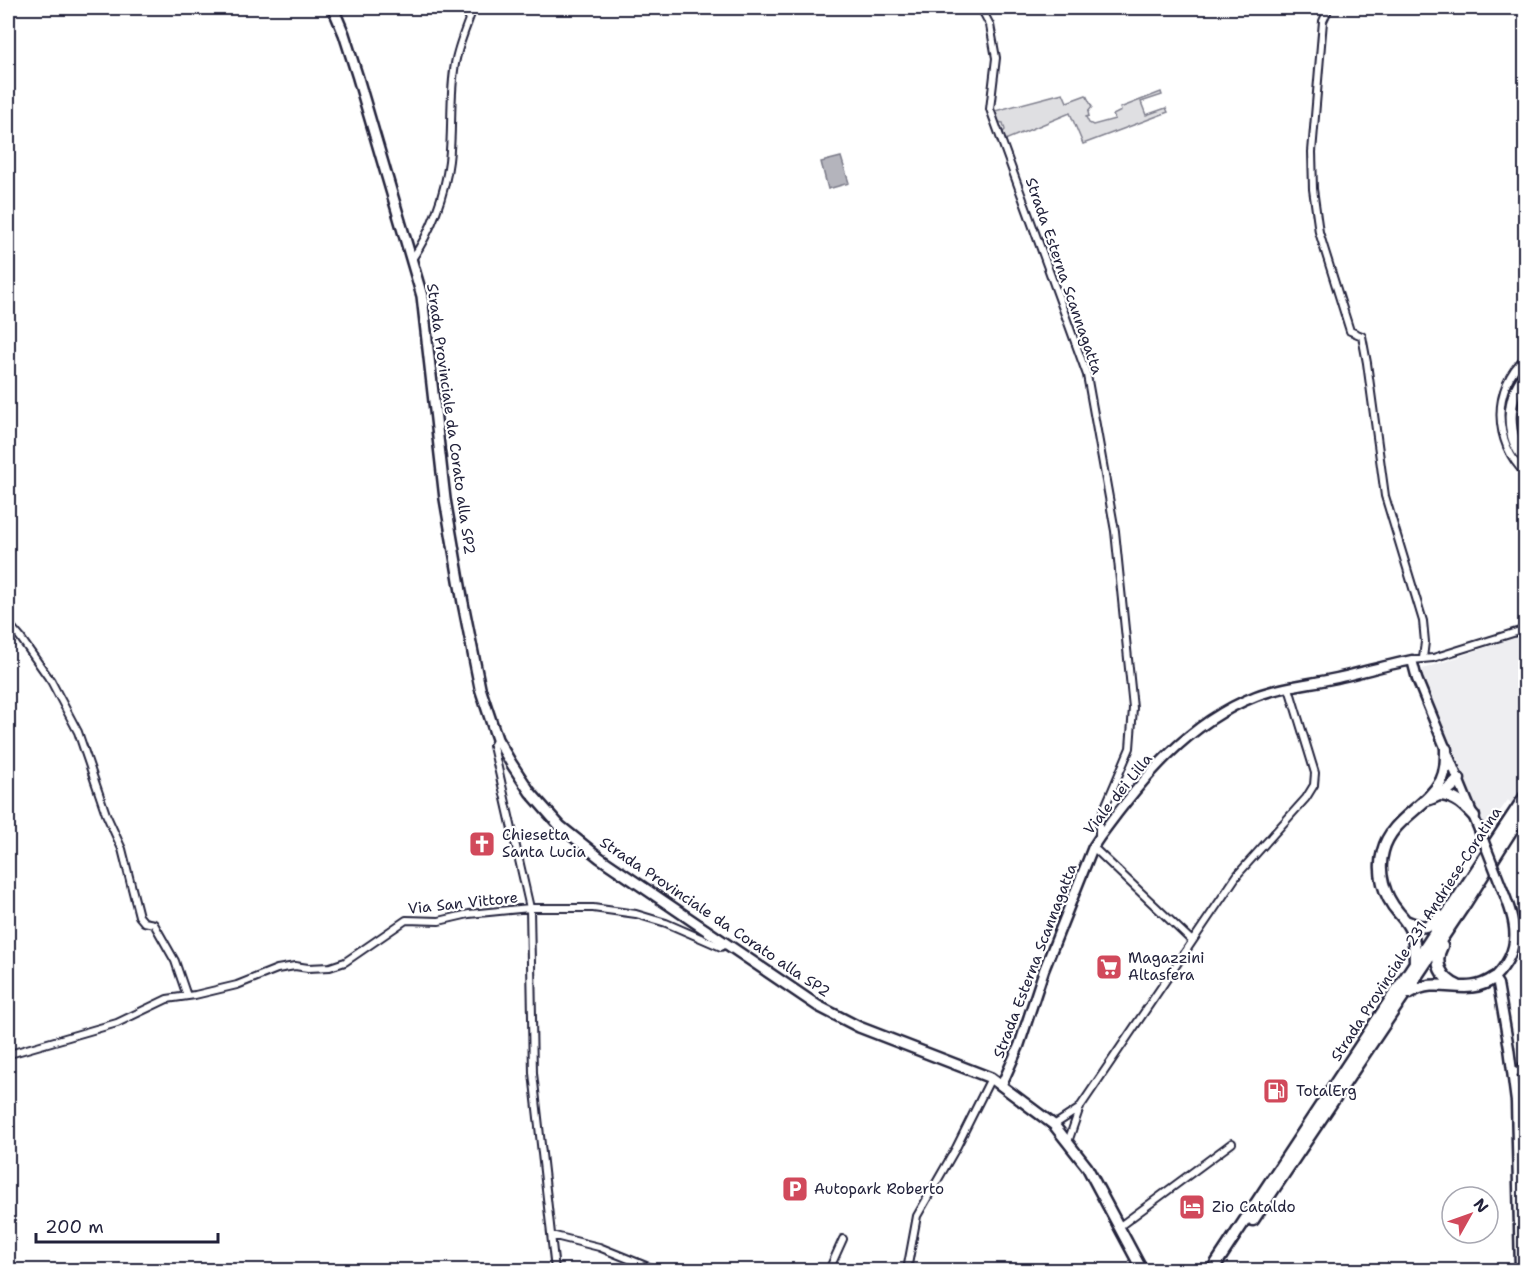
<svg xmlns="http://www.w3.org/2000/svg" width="1533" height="1278" font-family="'Shantell Sans',sans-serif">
<rect width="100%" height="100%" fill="#fff"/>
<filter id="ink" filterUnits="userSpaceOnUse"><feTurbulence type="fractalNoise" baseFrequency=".0167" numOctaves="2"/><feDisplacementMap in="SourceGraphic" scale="12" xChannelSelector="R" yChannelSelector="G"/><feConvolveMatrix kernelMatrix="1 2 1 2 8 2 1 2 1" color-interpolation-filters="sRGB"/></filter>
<g filter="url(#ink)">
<path fill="#eeeef1" d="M 1525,634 L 1525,784 L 1512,804 L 1508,800 L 1485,831 L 1421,677 L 1423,669 Z"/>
<path fill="#dfdfe2" stroke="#80808e" stroke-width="1.5" d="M 1161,92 L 1162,95 L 1141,102 L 1146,115 L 1166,108 L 1168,112 L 1083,144 L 1070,113 L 1005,140 L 1002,133 L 1005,130 L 1003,123 L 998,122 L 995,111 L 1063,93 L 1067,102 L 1086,95 L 1092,107 L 1088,112 L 1089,116 L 1086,117 L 1089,123 L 1093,125 L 1115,119 L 1113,115 L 1121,111 L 1120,108 Z"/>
<path fill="#b4b4bc" stroke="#7a7a88" stroke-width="1.5" d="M 841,157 L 849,183 L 828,189 L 821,162 Z"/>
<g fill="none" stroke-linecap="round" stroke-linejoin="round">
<defs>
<path id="minor" d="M 981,8 L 990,25 L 996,58 L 990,109 L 1087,375 L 1115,531 L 1133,708 L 1130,748 L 1099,821 L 1099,838
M 1329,8 L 1323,21 L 1312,152 L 1313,189 L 1319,232 L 1350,331 L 1362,336 L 1367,363 L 1385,496 L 1423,621 L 1425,642 L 1423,658
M 412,259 C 431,232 445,194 449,161 C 453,129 449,96 455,64 C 458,45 467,26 473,8
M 1526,357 C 1491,388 1493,443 1526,474
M 8,623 L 20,637 L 51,681 L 78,732 L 106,814 L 122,849 L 139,916 L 144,922 L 154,924 L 175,961 L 187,996
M 1412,660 L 1433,658 L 1526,629
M 497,739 L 493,746 L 530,908 L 533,1073 L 555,1270
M 1093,847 L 1192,941
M 8,1053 L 13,1053 L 117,1023 L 167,999 L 195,995 L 237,985 L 277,969 L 295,966 L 308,968 L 330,967 L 345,962 L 406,920 L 439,921 L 469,914 L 530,908 L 593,908 L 636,914 L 666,923 L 721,947 L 726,944
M 1513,1073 L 1519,1071 L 1526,1060
M 1516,1102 L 1526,1102
M 1054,1125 L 1080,1108
M 1068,1142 L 1080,1107 L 1238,874 L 1306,798 L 1314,785 L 1315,773 L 1289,688
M 1120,1226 L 1232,1143
M 551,1235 L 599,1247 L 656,1270
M 829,1270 L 843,1239
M 907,1270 L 917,1216 L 956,1148 L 991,1078"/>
<path id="tertiary" d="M 1502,888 C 1516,923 1524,948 1494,978 L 1498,984 L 1509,1048 L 1516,1102 L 1520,1270
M 1002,1084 L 1019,1046 L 1044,970 L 1093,847 L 1099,838 C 1141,780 1187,723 1256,696 C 1282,686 1310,684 1337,678 C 1362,672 1387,665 1412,660 L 1417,679 L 1484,842"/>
<path id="secondary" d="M 333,8 L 344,34 L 358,78 L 422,296 L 445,499 L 463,603 L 480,688 L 497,739 L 511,763 L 530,792 L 560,826 L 600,858 L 818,1006 L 859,1027 L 991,1078 L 1054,1125 L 1087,1167 L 1142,1270"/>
<path id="trunk" d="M 1526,374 C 1506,398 1505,436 1526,460
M 1441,795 C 1456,797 1464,805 1474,816
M 1424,801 C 1439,796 1449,791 1459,779
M 1406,921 C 1422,928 1428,930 1440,916
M 1442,946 C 1433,963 1441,978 1458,986
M 1415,963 C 1415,952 1415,941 1411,931 C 1408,923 1403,918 1398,912 C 1384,896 1377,872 1383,851 C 1391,819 1426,808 1441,781 C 1446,771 1446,760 1446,749
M 1409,993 C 1440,974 1464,999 1494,978
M 1253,1220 L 1465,904 L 1521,815
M 1212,1270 L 1526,795"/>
</defs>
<use href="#minor" stroke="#22223b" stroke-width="10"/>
<use href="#tertiary" stroke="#22223b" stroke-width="13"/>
<use href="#secondary" stroke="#22223b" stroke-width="14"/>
<use href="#trunk" stroke="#22223b" stroke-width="15"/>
<use href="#minor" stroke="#fff" stroke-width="6"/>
<use href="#tertiary" stroke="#fff" stroke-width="8"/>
<use href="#secondary" stroke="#fff" stroke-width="9"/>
<use href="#trunk" stroke="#fff" stroke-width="10"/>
<defs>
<path id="tertiary-bridge" d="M 1484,842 L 1502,888"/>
</defs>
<use href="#tertiary-bridge" stroke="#22223b" stroke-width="13" stroke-linecap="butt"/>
<use href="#tertiary-bridge" stroke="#fff" stroke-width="8"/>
</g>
</g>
<defs>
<symbol id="church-square" viewBox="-11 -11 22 22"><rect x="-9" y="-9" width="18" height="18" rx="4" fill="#d1495b" stroke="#fff"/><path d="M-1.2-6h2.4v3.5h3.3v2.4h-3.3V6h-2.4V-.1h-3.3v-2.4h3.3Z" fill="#fff"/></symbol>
<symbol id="supermarket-square" viewBox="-11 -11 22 22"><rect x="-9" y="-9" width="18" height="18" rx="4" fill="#d1495b" stroke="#fff"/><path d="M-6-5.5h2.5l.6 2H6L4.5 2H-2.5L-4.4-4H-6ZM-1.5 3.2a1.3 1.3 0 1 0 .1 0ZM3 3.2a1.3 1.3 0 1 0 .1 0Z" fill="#fff"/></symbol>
<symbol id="fuel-square" viewBox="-11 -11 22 22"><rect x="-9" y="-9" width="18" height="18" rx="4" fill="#d1495b" stroke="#fff"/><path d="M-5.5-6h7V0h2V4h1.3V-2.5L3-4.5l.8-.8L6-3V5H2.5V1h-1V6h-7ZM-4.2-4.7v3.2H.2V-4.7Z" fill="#fff"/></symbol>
<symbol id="parking-square" viewBox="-11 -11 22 22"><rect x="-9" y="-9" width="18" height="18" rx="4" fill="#d1495b" stroke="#fff"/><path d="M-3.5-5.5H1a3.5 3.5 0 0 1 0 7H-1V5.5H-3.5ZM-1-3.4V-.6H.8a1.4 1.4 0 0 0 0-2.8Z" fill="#fff"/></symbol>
<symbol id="hotel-square" viewBox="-11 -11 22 22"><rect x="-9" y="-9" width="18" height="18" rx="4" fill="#d1495b" stroke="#fff"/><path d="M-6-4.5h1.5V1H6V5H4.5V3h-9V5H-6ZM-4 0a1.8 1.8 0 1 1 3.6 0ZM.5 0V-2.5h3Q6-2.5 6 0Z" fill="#fff"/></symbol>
</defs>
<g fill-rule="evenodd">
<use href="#church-square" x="467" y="829" width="30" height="30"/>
<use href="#supermarket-square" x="1094" y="952" width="30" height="30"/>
<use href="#fuel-square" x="1261" y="1076" width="30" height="30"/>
<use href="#parking-square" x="780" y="1174" width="30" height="30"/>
<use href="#hotel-square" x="1177" y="1192" width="30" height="30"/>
</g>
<g text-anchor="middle" stroke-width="4.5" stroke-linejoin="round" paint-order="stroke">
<g font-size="15" fill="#22223b" stroke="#fff">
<text transform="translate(1064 276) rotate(71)" y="5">Strada Esterna Scannagatta</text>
<text transform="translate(451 419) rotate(82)" y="5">Strada Provinciale da Corato alla SP2</text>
<text transform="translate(1118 794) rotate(-51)" y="5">Viale dei Lilla</text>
<text transform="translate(463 903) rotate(-6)" y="5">Via San Vittore</text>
<text transform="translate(715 917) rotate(34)" y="5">Strada Provinciale da Corato alla SP2</text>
<text transform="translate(1416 934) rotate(-57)" y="5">Strada Provinciale 231 Andriese-Coratina</text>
<text transform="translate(1035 961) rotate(-69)" y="5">Strada Esterna Scannagatta</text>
</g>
<g font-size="15" fill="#22223b" stroke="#fff" text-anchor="start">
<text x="502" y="840">Chiesetta<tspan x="502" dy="17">Santa Lucia</tspan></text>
<text x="1128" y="963">Magazzini<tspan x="1128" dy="17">Altasfera</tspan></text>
<text x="1296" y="1096">TotalErg</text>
<text x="814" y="1194">Autopark Roberto</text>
<text x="1212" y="1212">Zio Cataldo</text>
</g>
</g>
<rect width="1533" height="1278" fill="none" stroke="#fff" stroke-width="30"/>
<rect x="15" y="15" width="1503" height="1248" fill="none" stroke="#22223b" stroke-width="2" filter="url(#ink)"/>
<g transform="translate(1470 1215) rotate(50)"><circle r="28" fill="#ffffff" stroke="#a7a7b1" stroke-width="1.5"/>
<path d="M0-4.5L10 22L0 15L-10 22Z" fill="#d1495b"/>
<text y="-9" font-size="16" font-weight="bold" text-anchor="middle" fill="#22223b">N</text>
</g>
<path d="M36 1233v9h182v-9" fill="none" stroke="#22223b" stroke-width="3"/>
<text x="45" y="1233" font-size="18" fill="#22223b" stroke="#ffffff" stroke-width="4.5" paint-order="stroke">200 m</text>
</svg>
